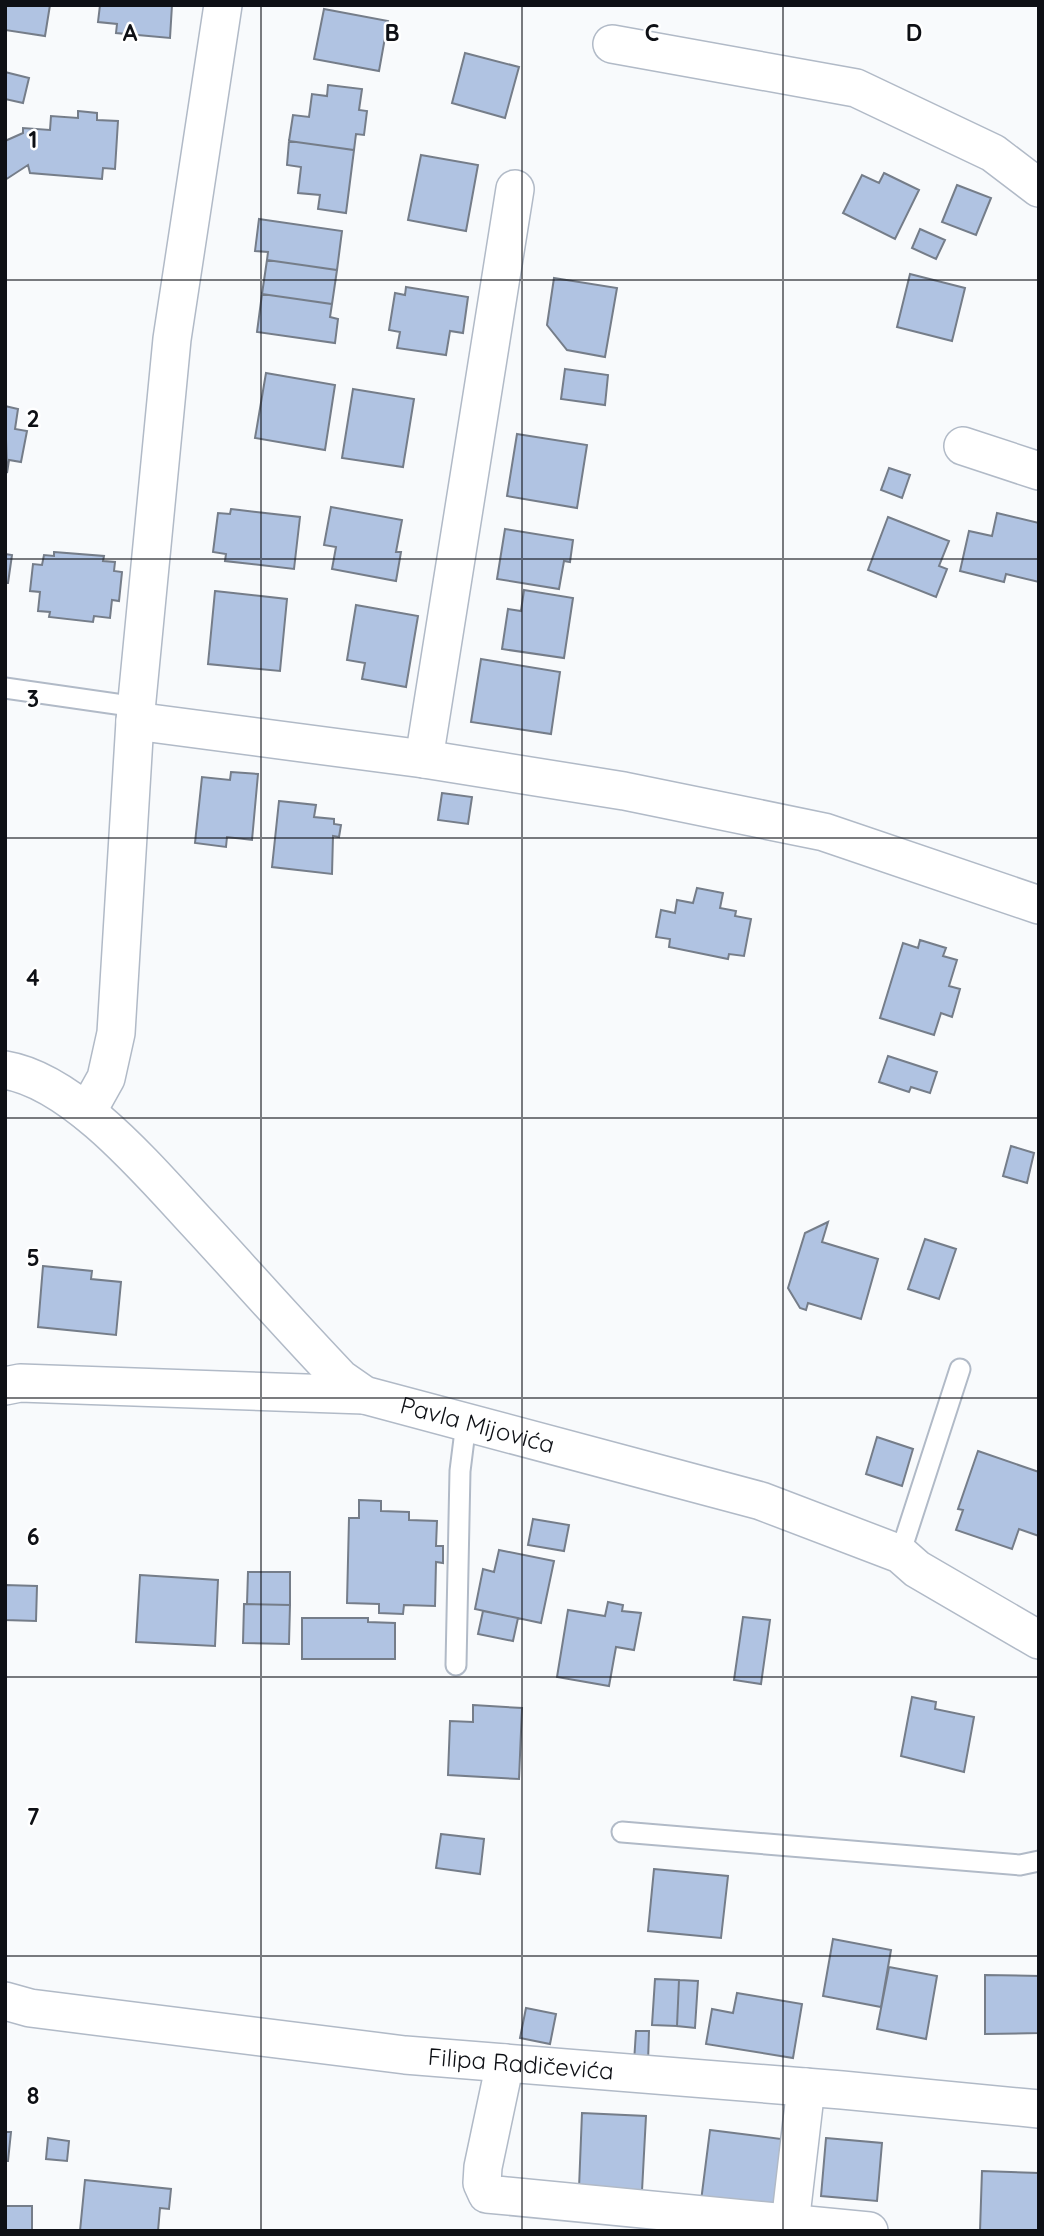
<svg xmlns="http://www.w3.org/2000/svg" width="1044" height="2236" font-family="Quicksand,sans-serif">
<rect width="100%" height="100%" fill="#f8fafc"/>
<path fill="#b0c3e2" stroke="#757d89" stroke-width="2" d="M 5,5 L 50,5 L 45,36 L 5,30 Z
M 100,5 L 172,5 L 170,38 L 116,33 L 117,24 L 98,22 Z
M 324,9 L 388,21 L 379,71 L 314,59 Z
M 465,53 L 519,67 L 505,118 L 452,103 Z
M 5,72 L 29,78 L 23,103 L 5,99 Z
M 328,85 L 362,89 L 359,110 L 367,111 L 364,135 L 356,134 L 354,150 L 289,141 L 293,115 L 309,117 L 312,94 L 327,96 Z
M 78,111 L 97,113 L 97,120 L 118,121 L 115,169 L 103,168 L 102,179 L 30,173 L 28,165 L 5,180 L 5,141 L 23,133 L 23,128 L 50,130 L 51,116 L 78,118 Z
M 289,141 L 354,150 L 346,213 L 318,209 L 320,195 L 298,193 L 301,167 L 287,165 Z
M 421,155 L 478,165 L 466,231 L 408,220 Z
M 884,173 L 919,190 L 895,239 L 843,213 L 862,175 L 879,183 Z
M 957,185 L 991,198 L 976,235 L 942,222 Z
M 259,219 L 342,231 L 337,270 L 267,260 L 268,252 L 255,251 Z
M 920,229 L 945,240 L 936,259 L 912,248 Z
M 267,260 L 337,270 L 332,304 L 262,294 Z
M 910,274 L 965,288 L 952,341 L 897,327 Z
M 554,278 L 617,288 L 605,357 L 567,350 L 547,325 Z
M 406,287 L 468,297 L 463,333 L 450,331 L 446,355 L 397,348 L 400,332 L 389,330 L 395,293 L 405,295 Z
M 262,294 L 332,304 L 330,317 L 338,319 L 335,343 L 257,332 Z
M 565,369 L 608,375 L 605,405 L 561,399 Z
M 266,373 L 335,385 L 325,450 L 255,438 Z
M 353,389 L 414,399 L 403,467 L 342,458 Z
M 5,406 L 18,409 L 15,429 L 27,431 L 21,462 L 9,460 L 7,473 Z
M 517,434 L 587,445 L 577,508 L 507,496 Z
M 889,468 L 910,475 L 902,498 L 881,490 Z
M 331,507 L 402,520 L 396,552 L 401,552 L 396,581 L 332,569 L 336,547 L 324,545 Z
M 231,509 L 300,517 L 294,569 L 225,561 L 226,554 L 213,552 L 218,513 L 230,514 Z
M 997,513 L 1039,523 L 1039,582 L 1006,574 L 1004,582 L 960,571 L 969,531 L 992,536 Z
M 888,517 L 949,541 L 939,566 L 947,569 L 936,597 L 868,570 Z
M 505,529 L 573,540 L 570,562 L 564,561 L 559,589 L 497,579 Z
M 54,552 L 104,556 L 103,561 L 115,562 L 114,571 L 122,572 L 119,601 L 112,600 L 110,618 L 94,616 L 93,622 L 49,617 L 50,612 L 38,611 L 40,592 L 30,591 L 33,564 L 42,565 L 44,555 L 54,556 Z
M 5,554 L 12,555 L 8,583 L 5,583 Z
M 524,590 L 573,598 L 564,658 L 502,649 L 508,609 L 521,611 Z
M 215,591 L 287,599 L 280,671 L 208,664 Z
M 356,605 L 418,616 L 406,687 L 362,679 L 365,663 L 347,660 Z
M 481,659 L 560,672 L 551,734 L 471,722 Z
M 231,772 L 258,774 L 252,840 L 227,837 L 226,847 L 195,843 L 202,777 L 230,780 Z
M 442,793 L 472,797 L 468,824 L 438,820 Z
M 279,801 L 316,805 L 314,817 L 334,819 L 334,824 L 341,825 L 339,837 L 333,836 L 332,874 L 272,867 Z
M 697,888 L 723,893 L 720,908 L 736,911 L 735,916 L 751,919 L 744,956 L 729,954 L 728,959 L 669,947 L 670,939 L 656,937 L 661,910 L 675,913 L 677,900 L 693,903 Z
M 920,940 L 946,948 L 943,956 L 957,960 L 949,986 L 960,989 L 952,1017 L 941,1013 L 934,1035 L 880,1018 L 903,943 L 918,948 Z
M 888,1056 L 937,1072 L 930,1093 L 911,1087 L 909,1092 L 879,1082 Z
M 1011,1146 L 1034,1153 L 1027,1183 L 1003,1176 Z
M 828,1222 L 822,1242 L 878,1259 L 861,1319 L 808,1303 L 806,1310 L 800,1308 L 788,1288 L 805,1233 Z
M 925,1239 L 956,1249 L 939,1299 L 908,1289 Z
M 43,1266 L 92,1271 L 91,1279 L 121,1282 L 116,1335 L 38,1327 Z
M 877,1437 L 913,1449 L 902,1486 L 866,1474 Z
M 978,1451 L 1039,1472 L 1039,1536 L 1019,1529 L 1012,1549 L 956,1530 L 963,1510 L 958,1509 Z
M 359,1500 L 381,1501 L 381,1511 L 409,1512 L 409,1520 L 437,1521 L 436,1546 L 443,1546 L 443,1563 L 436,1562 L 435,1606 L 404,1605 L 403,1614 L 379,1613 L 379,1604 L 347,1603 L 349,1518 L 359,1518 Z
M 533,1519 L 569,1525 L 564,1551 L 528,1545 Z
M 499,1550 L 554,1561 L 541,1623 L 475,1609 L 483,1569 L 494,1572 Z
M 248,1572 L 290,1572 L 290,1605 L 247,1604 Z
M 140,1575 L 218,1580 L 215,1646 L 136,1642 Z
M 5,1585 L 37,1586 L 36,1621 L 5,1620 Z
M 608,1602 L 623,1605 L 622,1611 L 641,1613 L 634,1650 L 616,1647 L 609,1686 L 557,1677 L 568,1610 L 605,1616 Z
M 244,1604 L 290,1605 L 289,1644 L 243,1643 Z
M 483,1611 L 518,1618 L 513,1641 L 478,1634 Z
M 743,1617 L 770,1620 L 761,1684 L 734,1680 Z
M 302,1618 L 368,1618 L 368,1622 L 395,1623 L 395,1659 L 302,1659 Z
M 912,1697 L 936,1702 L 935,1709 L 974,1717 L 964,1772 L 901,1756 Z
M 473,1705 L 522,1708 L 519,1779 L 448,1775 L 450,1721 L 473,1722 Z
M 441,1834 L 484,1839 L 480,1874 L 436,1868 Z
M 654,1869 L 728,1876 L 721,1938 L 648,1931 Z
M 833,1939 L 891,1950 L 881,2007 L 823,1996 Z
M 889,1967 L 937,1976 L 926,2039 L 877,2029 Z
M 985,1975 L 1039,1976 L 1039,2033 L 985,2034 Z
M 655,1979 L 679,1980 L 677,2026 L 652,2025 Z
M 679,1980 L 698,1981 L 695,2028 L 677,2026 Z
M 737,1993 L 802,2004 L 793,2058 L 706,2044 L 712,2009 L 733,2013 Z
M 526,2008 L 556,2014 L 550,2044 L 520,2038 Z
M 636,2031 L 649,2031 L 648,2063 L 634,2062 Z
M 582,2113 L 646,2116 L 642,2191 L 579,2188 Z
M 710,2130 L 789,2140 L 779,2220 L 700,2209 Z
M 5,2132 L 11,2132 L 8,2161 L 5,2161 Z
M 48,2138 L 69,2141 L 67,2161 L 46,2159 Z
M 826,2138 L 882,2143 L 877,2201 L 821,2196 Z
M 982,2171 L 1039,2173 L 1039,2231 L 980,2231 Z
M 85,2180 L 171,2189 L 169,2209 L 160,2208 L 158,2231 L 80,2231 Z
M 5,2206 L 32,2206 L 32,2231 L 5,2231 Z"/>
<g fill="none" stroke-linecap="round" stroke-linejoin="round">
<defs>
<path id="lane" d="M 5,688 L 137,707
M 900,1554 L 960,1369
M 456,1665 L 460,1471 L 466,1423
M 622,1832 L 1020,1865 L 1039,1861"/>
<g id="street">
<path d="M 612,44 L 856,88 L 993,153 L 1039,188"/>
<path d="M 963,446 L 1039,471"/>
<path d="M 135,721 L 424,759 L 624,791 L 824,832 L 1039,905"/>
<path d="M 424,759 L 515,189"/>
<path id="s1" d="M 5,1070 C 77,1082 154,1177 203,1229 C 249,1279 294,1330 341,1379 L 364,1395 L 761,1501 L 900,1554 L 917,1569 L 1039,1640"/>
<path d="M 87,1112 L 106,1078 L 116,1033 L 135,721 L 172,339 L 223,5"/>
<path d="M 5,1386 L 20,1383 L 364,1395"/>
<path id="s2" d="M 5,2001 L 30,2008 L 405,2055 L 842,2090 L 1039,2109"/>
<path d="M 505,2063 L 483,2167 L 482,2183 L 487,2194 L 869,2231"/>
<path d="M 790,2224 L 806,2087"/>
</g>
</defs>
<use href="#lane" stroke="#b1bac7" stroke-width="23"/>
<use href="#street" stroke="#b1bac7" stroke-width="40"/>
<use href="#lane" stroke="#fff" stroke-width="19"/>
<use href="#street" stroke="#fff" stroke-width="37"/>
</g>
<path fill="none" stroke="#0e1015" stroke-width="2" stroke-opacity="0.55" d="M 261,5 L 261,2231M 522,5 L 522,2231M 783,5 L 783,2231M 5,280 L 1039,280M 5,559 L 1039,559M 5,838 L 1039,838M 5,1118 L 1039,1118M 5,1398 L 1039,1398M 5,1677 L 1039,1677M 5,1956 L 1039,1956"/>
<g text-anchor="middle" stroke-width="5" stroke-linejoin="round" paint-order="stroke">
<g font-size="24" fill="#0e1015" stroke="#fff">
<text dy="8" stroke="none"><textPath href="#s1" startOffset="607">Pavla Mijovića</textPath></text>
<text dy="8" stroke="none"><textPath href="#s2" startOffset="520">Filipa Radičevića</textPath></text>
</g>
</g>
<g font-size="23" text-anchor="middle" font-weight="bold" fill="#0e1015" stroke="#fff" stroke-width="5" stroke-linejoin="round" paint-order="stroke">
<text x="130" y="41">A</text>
<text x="392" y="41">B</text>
<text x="652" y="41">C</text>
<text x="914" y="41">D</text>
<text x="33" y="148">1</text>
<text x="33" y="427">2</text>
<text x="33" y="707">3</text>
<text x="33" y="986">4</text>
<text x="33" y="1266">5</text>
<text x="33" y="1545">6</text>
<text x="33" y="1825">7</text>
<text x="33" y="2104">8</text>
</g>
<rect width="1044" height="2236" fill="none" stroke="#0e1015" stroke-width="14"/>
</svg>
